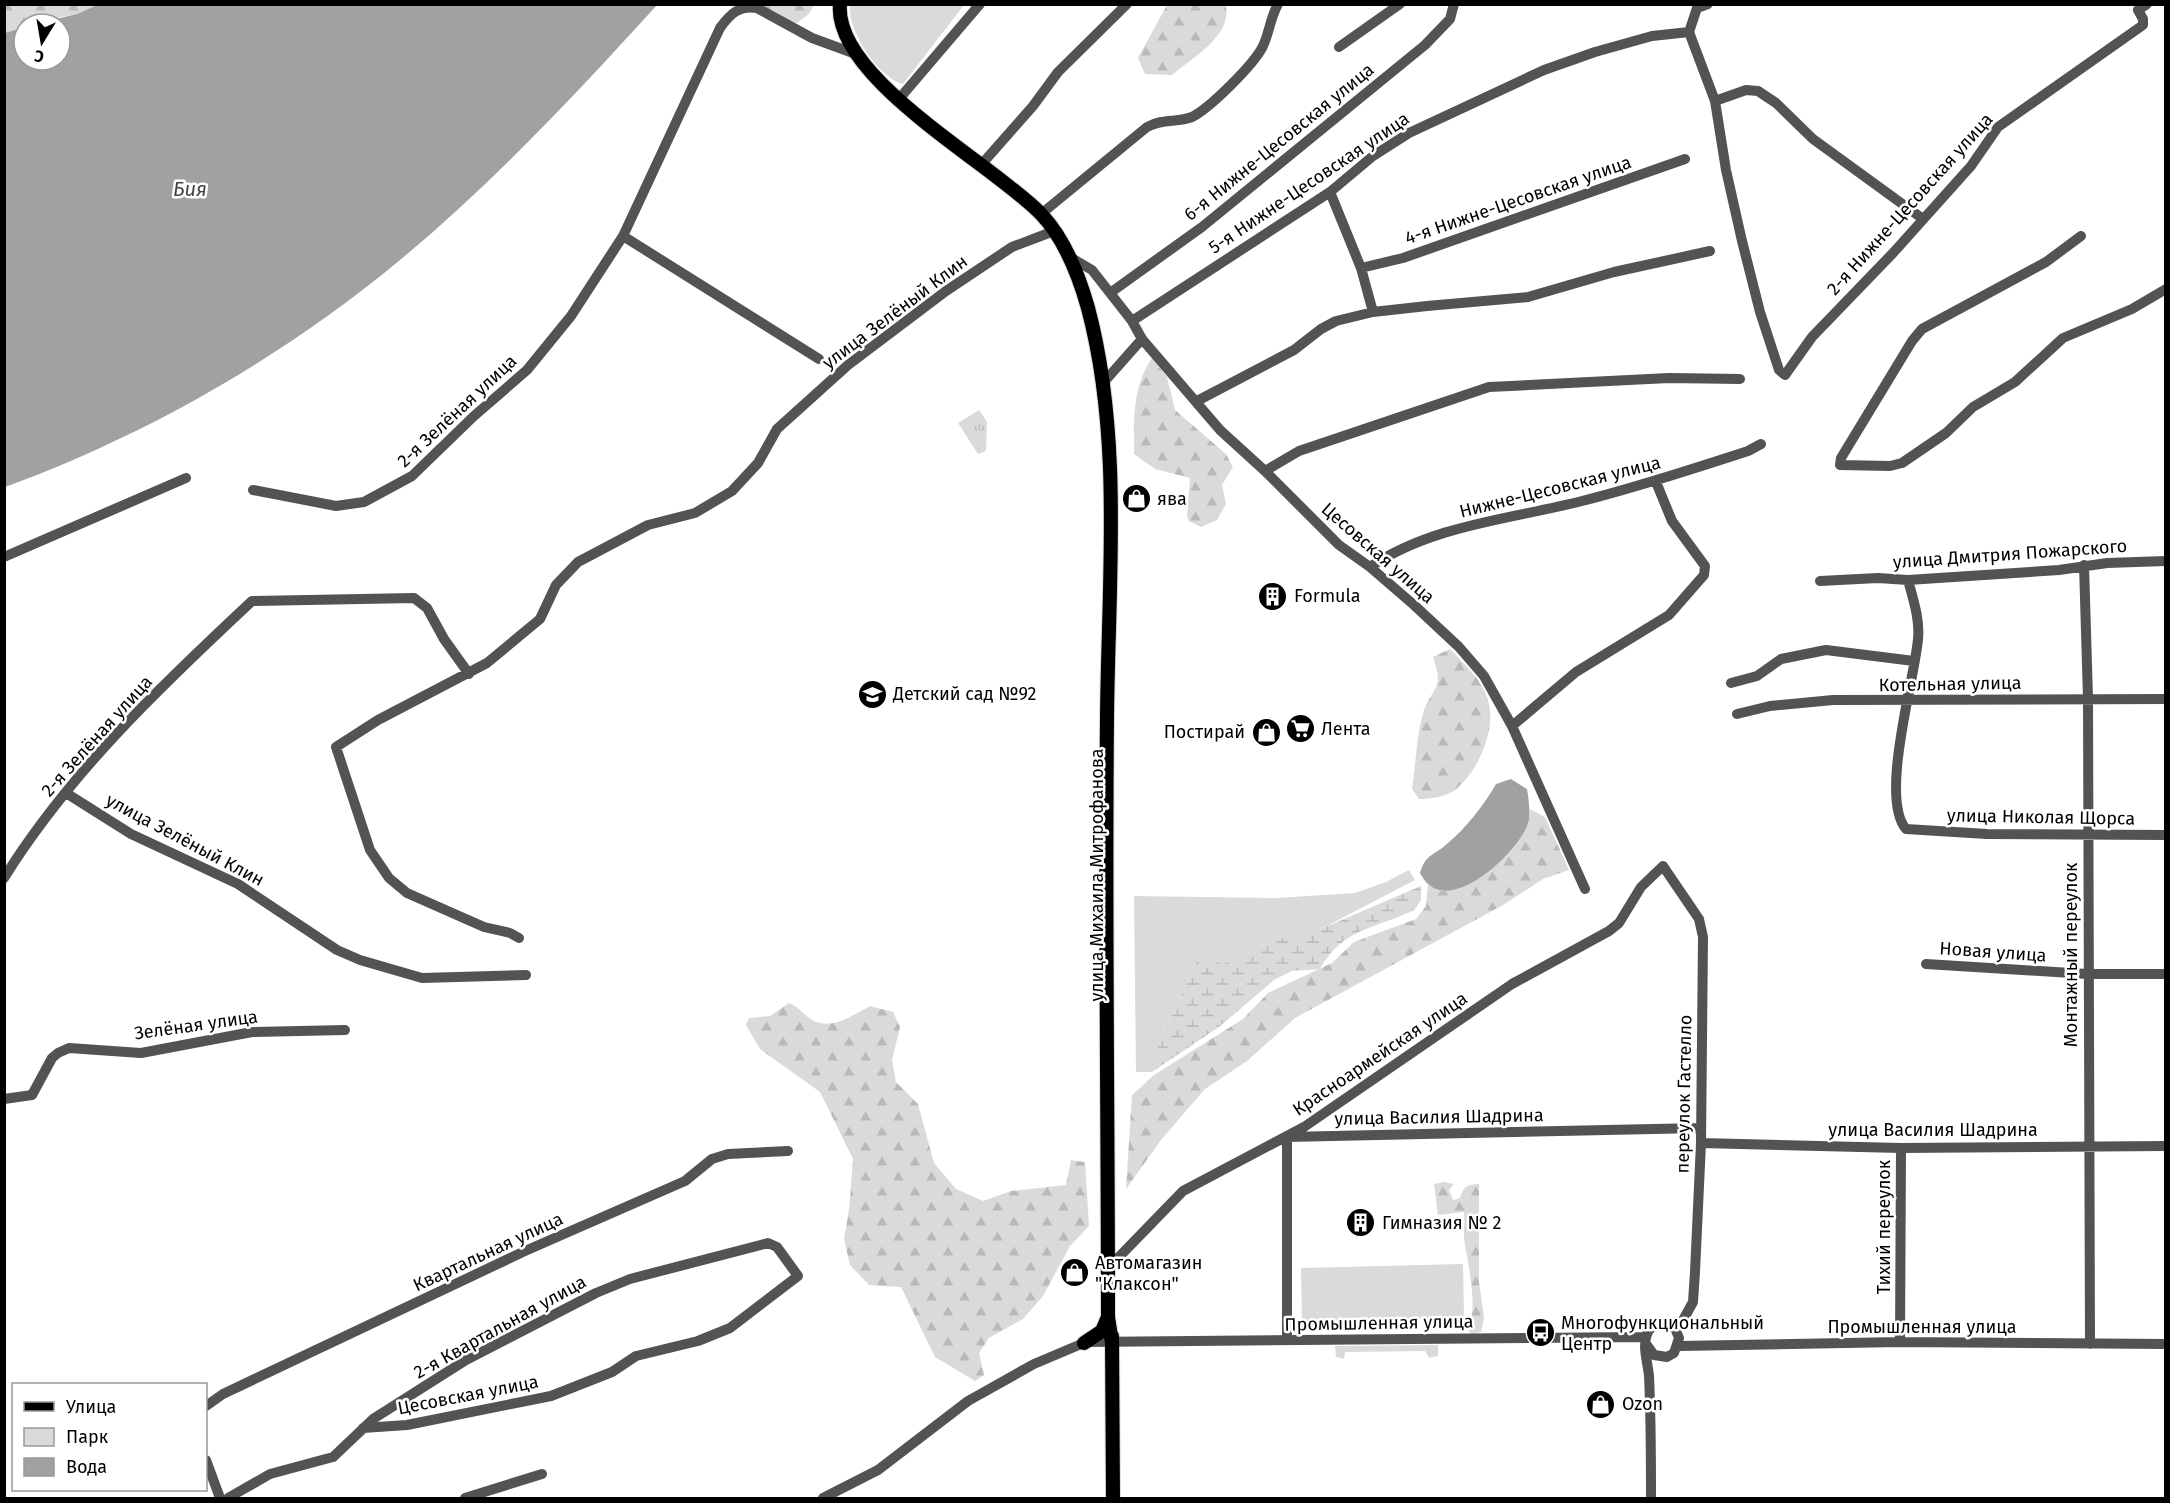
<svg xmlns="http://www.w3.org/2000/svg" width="2170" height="1503" font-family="'Fira Sans',sans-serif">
<defs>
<pattern id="forest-firs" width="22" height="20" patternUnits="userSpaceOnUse" patternTransform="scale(1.5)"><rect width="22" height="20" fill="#dadada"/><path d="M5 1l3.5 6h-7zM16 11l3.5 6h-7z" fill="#b9b9b9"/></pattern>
<pattern id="wetland-marsh" width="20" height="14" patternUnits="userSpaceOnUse" patternTransform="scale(1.5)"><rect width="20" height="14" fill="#dadada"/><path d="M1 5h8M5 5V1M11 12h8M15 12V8" fill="none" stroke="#b9b9b9"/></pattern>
<pattern id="park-tufts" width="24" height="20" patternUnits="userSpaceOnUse" patternTransform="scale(1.5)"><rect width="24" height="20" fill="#dadada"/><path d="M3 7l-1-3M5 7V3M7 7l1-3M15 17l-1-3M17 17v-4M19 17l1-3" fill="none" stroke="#b9b9b9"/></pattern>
</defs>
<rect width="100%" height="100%" fill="#fff"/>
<path fill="#dadada" d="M 940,4 L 964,5 L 903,84 C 878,78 847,30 850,5 Z
M 1409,870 L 1415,880 L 1323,928 L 1277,939 L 1223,964 L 1199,956 L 1146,1072 L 1136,1072 L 1134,896 L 1276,898 L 1355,893 L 1386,882 Z
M 1463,1264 L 1464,1317 L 1302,1321 L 1301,1268 Z
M 1438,1345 L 1438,1356 L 1429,1358 L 1425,1351 L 1345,1352 L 1344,1359 L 1336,1357 L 1335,1346 Z"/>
<path fill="url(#forest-firs)" d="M 1225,4 C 1235,34 1191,59 1172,75 L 1145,74 L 1138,58 L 1167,5 Z
M 4,5 L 97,5 L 77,14 L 24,24 L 24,27 L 5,33 Z
M 766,5 L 814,5 L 809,14 L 797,23 L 778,19 L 765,7 Z
M 1152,358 L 1167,377 L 1175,410 L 1226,454 L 1233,467 L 1222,485 L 1226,504 L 1217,520 L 1201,527 L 1189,521 L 1187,516 L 1190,478 L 1155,469 L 1134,454 C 1134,420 1132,387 1152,358 Z
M 1450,649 C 1463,663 1481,679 1487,697 C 1498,727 1479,771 1455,790 C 1445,797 1431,799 1419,799 L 1412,789 C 1416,765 1416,738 1423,714 C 1429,689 1446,692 1433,657 Z
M 1530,809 L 1545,817 L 1569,870 L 1543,879 L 1503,905 L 1295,1018 L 1247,1061 L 1205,1089 L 1161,1140 L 1126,1189 L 1132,1095 L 1154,1075 L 1243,1019 L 1268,993 L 1332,963 L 1354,942 L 1416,919 L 1426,906 L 1428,885 L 1443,891 L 1526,827 Z
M 789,1003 C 800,1007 803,1015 812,1020 C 832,1031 853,1015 870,1006 L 893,1012 L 900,1027 L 892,1060 L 896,1082 L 918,1104 L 934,1163 L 956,1189 L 983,1201 L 1011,1191 L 1066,1185 L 1071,1160 L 1085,1162 L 1089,1226 L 1070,1246 L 1043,1296 L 1023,1319 L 989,1338 L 979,1353 L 984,1375 L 975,1381 L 935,1357 L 901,1287 L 869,1285 L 850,1265 L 844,1239 L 849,1210 L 853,1159 L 820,1092 L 760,1049 L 746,1025 L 749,1018 L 770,1016 Z
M 1444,1182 L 1454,1184 L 1449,1190 L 1453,1200 L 1460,1198 C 1463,1187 1467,1184 1479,1184 L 1479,1282 L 1484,1318 L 1481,1332 L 1471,1334 L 1468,1330 C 1478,1310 1469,1268 1465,1245 C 1463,1235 1465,1223 1464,1212 L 1438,1215 L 1434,1184 Z"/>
<path fill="url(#wetland-marsh)" d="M 1421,886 L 1421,900 L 1414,910 C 1376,929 1342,928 1320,969 L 1292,971 L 1274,980 L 1219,1027 L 1152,1072 L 1146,1072 L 1199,956 L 1223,964 L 1277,939 L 1323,928 Z"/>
<path fill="url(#park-tufts)" d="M 979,410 L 987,422 L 986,451 L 978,454 L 958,423 Z"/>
<path fill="#a1a1a1" d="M 97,5 L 97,4 L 657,5 C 576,94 493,183 400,260 C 283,357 147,435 5,487 L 5,33 L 24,27 L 24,60 L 60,60 L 60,24 L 35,24 L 77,14 Z
M 1511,779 L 1527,789 C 1529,802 1531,814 1527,826 C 1516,853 1457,910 1428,884 C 1425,882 1422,876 1420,873 C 1426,853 1434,856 1448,843 C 1466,828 1484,805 1496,784 Z"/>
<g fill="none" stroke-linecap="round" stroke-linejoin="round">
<defs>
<path id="major" d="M 840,4 C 833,78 993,164 1041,214 C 1064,238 1079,276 1088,308 C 1123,439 1108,585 1107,719 C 1105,918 1108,1118 1108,1317 L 1112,1343
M 1112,1336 L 1113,1498
M 1084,1343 L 1102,1331 L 1108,1317"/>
</defs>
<use href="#major" stroke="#dbdbdb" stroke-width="16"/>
<path stroke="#535353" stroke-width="10" d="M 1708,4 L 1697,8 L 1689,32 L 1715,101 L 1726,170 L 1742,241 L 1760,312 L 1779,370 L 1785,375 L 1812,337 L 1893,253 L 1971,166 L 1998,127 L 2143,25 L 2143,19 L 2138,10 L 2147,4
M 1339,47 L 1400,4
M 899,99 L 980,4
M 1715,101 L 1746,90 L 1758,91 L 1776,103 L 1813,139 L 1923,219
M 981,165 L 1033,106 L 1058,72 L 1127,4
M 1330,192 L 1361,268 L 1373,312
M 1041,214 L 1147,127 C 1163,118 1177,123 1192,117 C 1210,108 1252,66 1262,48 C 1269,35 1270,18 1278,4
M 623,236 L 819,359
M 2081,236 L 2046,262 L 1922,329 L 1912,341 L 1841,458 L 1840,465 L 1890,466 L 1902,463 L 1946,433 L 1973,407 L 2015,382 L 2063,338 L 2132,309 L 2166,289
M 1068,256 L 1092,270 L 1132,321 L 1142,339 L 1220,430 L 1265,471 L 1339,545 L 1370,567 L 1414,605 L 1459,647 L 1484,676 L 1512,726 L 1585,889
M 1361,268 L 1403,258 L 1685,159
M 1110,293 L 1202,227 L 1425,45 L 1450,19 L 1454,4
M 1132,321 L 1330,192 L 1373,156 L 1409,133 L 1544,70 L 1595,52 L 1652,36 L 1689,32
M 1104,382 L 1142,339
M 1197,401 L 1294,350 L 1321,329 L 1336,321 L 1373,312 L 1427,306 L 1528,297 L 1614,272 L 1710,251
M 1265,471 L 1299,451 L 1489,387 L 1669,378 L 1740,379
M 253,490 L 336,506 L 364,502 L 412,476 L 474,416 L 527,370 L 571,316 L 623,236 L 720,28 C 730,14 739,5 757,8 L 812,38 L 853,53
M 4,557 L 186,478
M 2084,565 L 2088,698 L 2090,1344
M 1370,567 C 1432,525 1511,519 1582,501 C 1638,487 1693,469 1748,451 L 1761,444
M 1908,580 C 1913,599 1920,619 1918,639 C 1915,678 1879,798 1906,829 L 1987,834 L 2166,835
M 1820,581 L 1878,578 L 1908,580 L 2059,570 L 2107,563 L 2166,561
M 1731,683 L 1757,676 L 1781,659 L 1826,650 L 1914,661
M 1737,714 L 1770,706 L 1833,700 L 2166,699
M 1512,726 L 1576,672 L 1669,615 L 1704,575 L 1705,566 L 1672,521 L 1656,482
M 66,793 L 131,834 L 238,884 L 337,950 L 360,960 L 422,978 L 526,975
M 4,878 C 70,772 162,685 252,601 L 414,598 L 427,608 L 444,639 L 469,674
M 519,938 L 510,933 L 484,927 L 407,893 L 389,878 L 370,850 L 336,747 L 378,720 L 487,663 L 540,619 L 556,585 L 578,562 L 648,525 L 695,513 L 732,491 L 758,463 L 777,429 L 848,365 L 946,291 L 1012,247 L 1054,231
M 1926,964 L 2087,974 L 2166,974
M 4,1099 L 32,1095 L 52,1058 L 58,1053 L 69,1048 L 141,1053 L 252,1032 L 345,1030
M 1701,1143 L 1901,1148 L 2166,1146
M 1108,1260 L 1117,1259 L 1183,1191 L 1304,1127 L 1512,984 L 1609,931 L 1619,923 L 1641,887 L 1663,866 L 1699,919 L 1703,937 L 1701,1143 L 1695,1272 L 1693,1302 L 1682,1322 L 1675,1328
M 1287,1340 L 1287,1137 L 1701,1128
M 1900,1342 L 1901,1148
M 1646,1344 L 1654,1355 L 1667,1357 L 1674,1353 L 1679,1338 L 1675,1328 C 1665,1323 1652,1322 1647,1334 C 1642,1346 1648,1364 1649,1376 C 1651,1417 1651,1458 1651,1498
M 1679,1346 L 1900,1342 L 2166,1344
M 206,1406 L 223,1394 L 525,1251 L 685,1181 L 712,1159 L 728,1154 L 788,1151
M 206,1460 L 220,1498
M 228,1498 L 270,1474 L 333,1457 L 373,1419 L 466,1360 L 596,1293 L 630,1279 L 768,1243 L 777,1247 L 798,1276 L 730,1328 L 698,1341 L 636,1356 L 612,1372 L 551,1396 L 407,1425 L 363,1428
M 465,1498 L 542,1474
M 823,1498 L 878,1470 L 968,1401 L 1034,1364 L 1086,1342 L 1646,1337"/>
<use href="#major" stroke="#000" stroke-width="14"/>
</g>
<defs>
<symbol id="shop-disc" viewBox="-11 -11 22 22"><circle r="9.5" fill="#000" stroke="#fff"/><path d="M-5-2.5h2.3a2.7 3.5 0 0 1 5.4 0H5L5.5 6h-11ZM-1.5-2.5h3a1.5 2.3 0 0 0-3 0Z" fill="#fff"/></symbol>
<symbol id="building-disc" viewBox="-11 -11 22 22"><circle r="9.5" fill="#000" stroke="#fff"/><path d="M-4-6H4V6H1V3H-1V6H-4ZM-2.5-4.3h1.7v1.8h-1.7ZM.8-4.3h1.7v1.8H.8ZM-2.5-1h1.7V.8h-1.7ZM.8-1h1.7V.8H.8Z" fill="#fff"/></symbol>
<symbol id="school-disc" viewBox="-11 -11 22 22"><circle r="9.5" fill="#000" stroke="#fff"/><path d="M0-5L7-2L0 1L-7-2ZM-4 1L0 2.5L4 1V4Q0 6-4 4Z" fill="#fff"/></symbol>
<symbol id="supermarket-disc" viewBox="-11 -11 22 22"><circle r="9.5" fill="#000" stroke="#fff"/><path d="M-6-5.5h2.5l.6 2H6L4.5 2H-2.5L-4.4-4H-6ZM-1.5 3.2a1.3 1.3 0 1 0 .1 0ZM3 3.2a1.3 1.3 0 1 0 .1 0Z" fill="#fff"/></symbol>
<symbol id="bus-disc" viewBox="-11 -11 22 22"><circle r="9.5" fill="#000" stroke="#fff"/><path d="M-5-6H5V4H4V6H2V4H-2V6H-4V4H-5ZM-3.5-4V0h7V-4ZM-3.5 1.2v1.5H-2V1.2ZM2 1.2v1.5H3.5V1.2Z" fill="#fff"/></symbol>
</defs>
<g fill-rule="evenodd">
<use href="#shop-disc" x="1120" y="482" width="33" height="33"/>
<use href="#building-disc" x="1256" y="580" width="33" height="33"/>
<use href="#school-disc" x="856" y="678" width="33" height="33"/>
<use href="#supermarket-disc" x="1284" y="712" width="33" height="33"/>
<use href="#shop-disc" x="1250" y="716" width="33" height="33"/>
<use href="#building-disc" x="1344" y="1206" width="33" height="33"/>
<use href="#shop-disc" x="1058" y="1256" width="33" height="33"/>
<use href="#bus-disc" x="1524" y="1316" width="33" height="33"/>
<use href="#shop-disc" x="1584" y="1388" width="33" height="33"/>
</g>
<g text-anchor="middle" stroke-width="5" stroke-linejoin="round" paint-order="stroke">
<g font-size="18" fill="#000" stroke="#fff">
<text transform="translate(1279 142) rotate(-39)" y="6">6-я Нижне-Цесовская улица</text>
<text transform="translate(1309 183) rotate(-34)" y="6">5-я Нижне-Цесовская улица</text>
<text transform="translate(1518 200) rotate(-19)" y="6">4-я Нижне-Цесовская улица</text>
<text transform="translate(1910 204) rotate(-48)" y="6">2-я Нижне-Цесовская улица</text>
<text transform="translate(895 312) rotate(-37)" y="6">улица Зелёный Клин</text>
<text transform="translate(457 411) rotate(-43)" y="6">2-я Зелёная улица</text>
<text transform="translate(1560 487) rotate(-14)" y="6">Нижне-Цесовская улица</text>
<text transform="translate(1378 553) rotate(41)" y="6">Цесовская улица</text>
<text transform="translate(2010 554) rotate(-4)" y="6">улица Дмитрия Пожарского</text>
<text transform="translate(1950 684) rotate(-1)" y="6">Котельная улица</text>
<text transform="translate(97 736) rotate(-48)" y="6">2-я Зелёная улица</text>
<text transform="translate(2041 817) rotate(1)" y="6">улица Николая Щорса</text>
<text transform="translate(185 840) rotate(28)" y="6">улица Зелёный Клин</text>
<text transform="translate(1097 875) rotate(-90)" y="6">улица Михаила Митрофанова</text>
<text transform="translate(1993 952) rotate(4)" y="6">Новая улица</text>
<text transform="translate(2071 955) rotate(-90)" y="6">Монтажный переулок</text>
<text transform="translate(196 1025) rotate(-8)" y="6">Зелёная улица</text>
<text transform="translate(1380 1054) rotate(-34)" y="6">Красноармейская улица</text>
<text transform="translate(1684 1094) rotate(-89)" y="6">переулок Гастелло</text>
<text transform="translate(1439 1117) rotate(-1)" y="6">улица Василия Шадрина</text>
<text x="1933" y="1136">улица Василия Шадрина</text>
<text transform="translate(1884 1227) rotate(-90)" y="6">Тихий переулок</text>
<text transform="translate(488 1252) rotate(-25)" y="6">Квартальная улица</text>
<text transform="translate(1379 1323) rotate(-1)" y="6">Промышленная улица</text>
<text transform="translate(500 1327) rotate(-29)" y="6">2-я Квартальная улица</text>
<text x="1922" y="1333">Промышленная улица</text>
<text transform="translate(468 1395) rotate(-11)" y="6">Цесовская улица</text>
</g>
<g font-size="18" fill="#000" stroke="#fff" text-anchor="start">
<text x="1157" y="505">ява</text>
<text x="1294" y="602">Formula</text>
<text x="893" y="700">Детский сад №92</text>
<text x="1321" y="735">Лента</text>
<text x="1245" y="738" text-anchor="end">Постирай</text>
<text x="1382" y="1229">Гимназия № 2</text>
<text x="1095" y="1269">Автомагазин<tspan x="1095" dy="21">"Клаксон"</tspan></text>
<text x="1561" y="1329">Многофункциональный<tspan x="1561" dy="21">Центр</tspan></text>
<text x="1622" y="1410">Ozon</text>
</g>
<g font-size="20" font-style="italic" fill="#424242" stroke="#fff">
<text x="190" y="196">Бия</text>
</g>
</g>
<rect width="2170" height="1503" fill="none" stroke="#000000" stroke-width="12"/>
<rect x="12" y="1383" width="195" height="108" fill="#ffffff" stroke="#999999" stroke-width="1.5"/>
<rect x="24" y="1402" width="30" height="9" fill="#000000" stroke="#999999" stroke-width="1.5"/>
<text x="66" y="1413" font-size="18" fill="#000000">Улица</text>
<rect x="24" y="1428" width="30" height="18" fill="#dadada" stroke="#999999" stroke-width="1.5"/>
<text x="66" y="1443" font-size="18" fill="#000000">Парк</text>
<rect x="24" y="1458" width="30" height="18" fill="#a1a1a1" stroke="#999999" stroke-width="1.5"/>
<text x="66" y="1473" font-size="18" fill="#000000">Вода</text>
<g transform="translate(42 42) rotate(191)"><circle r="28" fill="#ffffff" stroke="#999999" stroke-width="1.5"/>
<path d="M0-4.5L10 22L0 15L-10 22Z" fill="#000000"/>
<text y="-9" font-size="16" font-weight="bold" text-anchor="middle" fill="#000000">С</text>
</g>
</svg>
